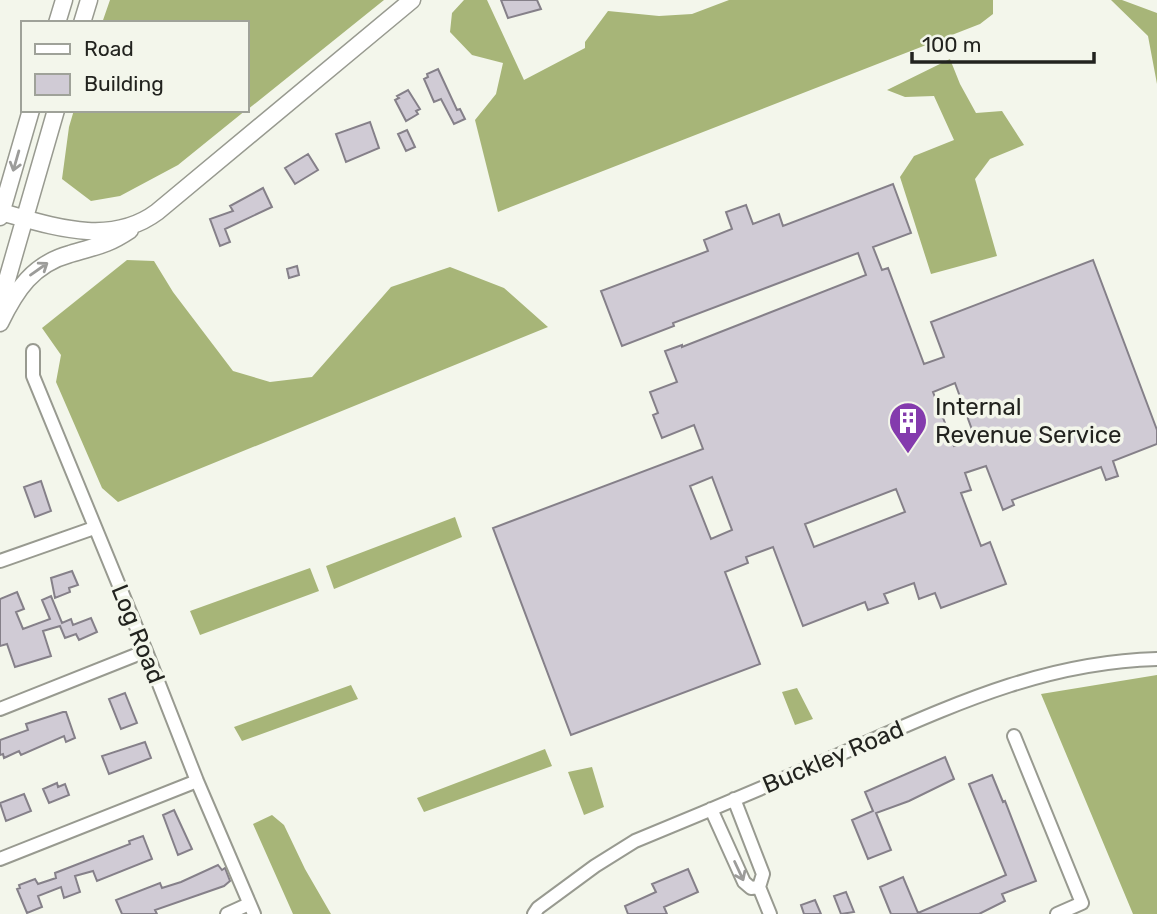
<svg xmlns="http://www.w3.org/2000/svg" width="1157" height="914" font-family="Rubik,sans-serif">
<rect width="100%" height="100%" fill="#f3f6eb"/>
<path fill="#a7b578" d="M 110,0 L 384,0 L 247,110 L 247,23 L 102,23 Z
M 464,0 L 487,0 L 524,80 L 585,48 L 585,42 L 608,11 L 659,16 L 692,14 L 729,0 L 993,0 L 993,14 L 980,24 L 498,212 L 475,120 L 496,94 L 503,63 L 472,55 L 450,32 L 452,13 Z
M 1111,0 L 1122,0 L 1157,13 L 1157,84 L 1148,36 Z
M 950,59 L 960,84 L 976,113 L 1002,111 L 1024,145 L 990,159 L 975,179 L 997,256 L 931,274 L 900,177 L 914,156 L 954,140 L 934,96 L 905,97 L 887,90 Z
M 74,110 L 246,110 L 178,165 L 120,196 L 91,201 L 62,179 L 69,127 Z
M 127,260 L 154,261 L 173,292 L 233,371 L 270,382 L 312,377 L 391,287 L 450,267 L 504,288 L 548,327 L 118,502 L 102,488 L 56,382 L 61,355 L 42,328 Z
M 455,517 L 462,537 L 334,589 L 326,566 Z
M 310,568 L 319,591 L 200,635 L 190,611 Z
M 1157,675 L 1157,914 L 1133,914 L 1041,694 Z
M 351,685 L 358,699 L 242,741 L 234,727 Z
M 797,688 L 813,719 L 795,725 L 782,692 Z
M 545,749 L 552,766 L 424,812 L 417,798 Z
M 592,767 L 604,807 L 584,815 L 568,772 Z
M 272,815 L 284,825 L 305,869 L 331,914 L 293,914 L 253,824 Z"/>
<path fill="#d0cbd5" stroke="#858089" stroke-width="2" fill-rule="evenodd" d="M 501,0 L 537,0 L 541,9 L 508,18 Z
M 438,69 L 457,110 L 460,109 L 465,119 L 454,124 L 441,99 L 434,102 L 424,79 L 428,77 L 427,74 Z
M 408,90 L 420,109 L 416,111 L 418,114 L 406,121 L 395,100 L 399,98 L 397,96 Z
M 370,122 L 379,148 L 346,162 L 336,134 Z
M 407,130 L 415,147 L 406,151 L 398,134 Z
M 308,154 L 318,170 L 295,184 L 285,168 Z
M 893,184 L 911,233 L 873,247 L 882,270 L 888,268 L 924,364 L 944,357 L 931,322 L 1093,260 L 1157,430 L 1157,444 L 1113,461 L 1118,476 L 1106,480 L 1101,467 L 1012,500 L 1014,505 L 1003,510 L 986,466 L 965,473 L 971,490 L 961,493 L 981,546 L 990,542 L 1006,584 L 941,608 L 935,593 L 919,599 L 914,583 L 884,594 L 888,603 L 868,610 L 865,602 L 803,626 L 773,547 L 746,557 L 748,563 L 725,572 L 760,664 L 571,735 L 493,528 L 703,449 L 694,425 L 662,438 L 653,415 L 658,413 L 650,392 L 677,382 L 665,351 L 682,345 L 682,347 L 866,275 L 858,253 L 673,323 L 674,326 L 622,346 L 601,291 L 708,251 L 704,240 L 732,229 L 726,212 L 746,205 L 753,224 L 779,214 L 783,226 ZM 955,383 L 975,438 L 954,446 L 933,392 ZM 712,477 L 732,530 L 711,539 L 690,486 ZM 896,489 L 905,512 L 814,547 L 805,524 Z
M 263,188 L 272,207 L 225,229 L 230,242 L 220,246 L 210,219 L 233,211 L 230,206 Z
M 297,266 L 299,275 L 289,278 L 287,269 Z
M 41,481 L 51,511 L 35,517 L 24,487 Z
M 72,571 L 78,585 L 69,588 L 70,592 L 55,598 L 51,578 Z
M 17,592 L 24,609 L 16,612 L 23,629 L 50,619 L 42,600 L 51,596 L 62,623 L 71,619 L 73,625 L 91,618 L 97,632 L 79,640 L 76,634 L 65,638 L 60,626 L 43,631 L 51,656 L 15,667 L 7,644 L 0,646 L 0,599 Z
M 125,693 L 137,723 L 121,729 L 109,699 Z
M 63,712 L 66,712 L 75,738 L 66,742 L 64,736 L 21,755 L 19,751 L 4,758 L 3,754 L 0,755 L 0,740 L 28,730 L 26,724 Z
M 145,742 L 151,758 L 109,774 L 102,756 Z
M 945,757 L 954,779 L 909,801 L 876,813 L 891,850 L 868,859 L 852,820 L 873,811 L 865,792 Z
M 992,775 L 1003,802 L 1005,801 L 1036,881 L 1002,894 L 1005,901 L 979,914 L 891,914 L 880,887 L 903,877 L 918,913 L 1006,875 L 969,784 Z
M 57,783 L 58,787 L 65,784 L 69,795 L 49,803 L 43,789 Z
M 24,794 L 31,811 L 6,821 L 0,803 Z
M 174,810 L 192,849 L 178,855 L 163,815 Z
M 143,836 L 152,859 L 97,881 L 93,871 L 75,876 L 80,892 L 64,898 L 61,887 L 38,896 L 42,907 L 27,913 L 17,889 L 20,888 L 19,885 L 35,879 L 38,884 L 56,878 L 55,873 L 130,844 L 129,841 Z
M 218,865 L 222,870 L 225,868 L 230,881 L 224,886 L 155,910 L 157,914 L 122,914 L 116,900 L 160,883 L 162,888 L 181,882 Z
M 688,869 L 698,892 L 664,907 L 667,914 L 628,914 L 625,906 L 656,892 L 652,884 Z
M 846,892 L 854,912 L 841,914 L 834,896 Z
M 815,900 L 821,914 L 804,914 L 801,905 Z"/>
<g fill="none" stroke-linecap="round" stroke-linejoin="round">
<defs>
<path id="minor" d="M 33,351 L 33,376 L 146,651 L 197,781 L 254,914
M 0,561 L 94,528
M 0,709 L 146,651
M 1014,736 L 1082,903 L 1057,914
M 711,809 L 744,882 L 751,888 L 759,887 L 763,874 L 734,799
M 0,859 L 197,781
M 759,887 L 770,914
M 227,914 L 249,904
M 534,914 L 538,908 L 595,866 L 635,841 C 708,811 781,780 854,748 C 955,704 1045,662 1157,659"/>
<path id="major" d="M 57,23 L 64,0
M 82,23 L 89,0
M 1,212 C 52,226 110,247 157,212 L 412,0
M 0,217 L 31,110
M 0,304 L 56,110
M 0,323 C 16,290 33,264 70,254 C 96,246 106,246 130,230"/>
</defs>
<use href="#minor" stroke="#989a90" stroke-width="16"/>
<use href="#major" stroke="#989a90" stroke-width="19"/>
<use href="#minor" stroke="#fff" stroke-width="12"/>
<use href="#major" stroke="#fff" stroke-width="16"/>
</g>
<defs><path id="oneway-shaft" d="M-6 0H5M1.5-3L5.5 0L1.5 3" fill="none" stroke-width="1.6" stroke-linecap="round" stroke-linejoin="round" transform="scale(1.75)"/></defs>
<g stroke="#9c9c9a">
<use href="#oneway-shaft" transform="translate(16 161) rotate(106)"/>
<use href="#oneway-shaft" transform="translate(39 269) rotate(-35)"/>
<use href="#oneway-shaft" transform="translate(739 871) rotate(65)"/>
</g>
<defs>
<symbol id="building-pin" viewBox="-11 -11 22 30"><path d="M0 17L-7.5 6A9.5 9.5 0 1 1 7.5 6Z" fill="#843bad" stroke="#f3f6eb"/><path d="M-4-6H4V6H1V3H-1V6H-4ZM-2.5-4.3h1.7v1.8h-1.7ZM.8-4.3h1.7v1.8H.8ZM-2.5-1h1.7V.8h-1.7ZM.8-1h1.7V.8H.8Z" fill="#fff"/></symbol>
</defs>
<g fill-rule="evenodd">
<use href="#building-pin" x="886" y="399" width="44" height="60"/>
</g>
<g text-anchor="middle" stroke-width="7" stroke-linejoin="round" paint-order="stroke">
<g font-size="24" fill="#22231f" stroke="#f3f6eb" text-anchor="start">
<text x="935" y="415">Internal<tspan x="935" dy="28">Revenue Service</tspan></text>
</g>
<g font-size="24" fill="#22231f" stroke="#f3f6eb">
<text transform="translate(138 634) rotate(68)" y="8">Log Road</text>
<text transform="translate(833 757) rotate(-23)" y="8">Buckley Road</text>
</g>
</g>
<rect x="21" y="21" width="228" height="91" fill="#f3f6eb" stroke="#9fa299" stroke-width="2"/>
<rect x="35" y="44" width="35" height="10" fill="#ffffff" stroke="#9fa299" stroke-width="2"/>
<text x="84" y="56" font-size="21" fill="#22231f">Road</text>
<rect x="35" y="74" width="35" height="21" fill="#d0cbd5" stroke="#9fa299" stroke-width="2"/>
<text x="84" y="91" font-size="21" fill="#22231f">Building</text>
<path d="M912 52v10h182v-10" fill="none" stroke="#22231f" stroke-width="3.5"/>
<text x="922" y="52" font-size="21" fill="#22231f" stroke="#f3f6eb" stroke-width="5" paint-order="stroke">100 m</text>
</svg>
